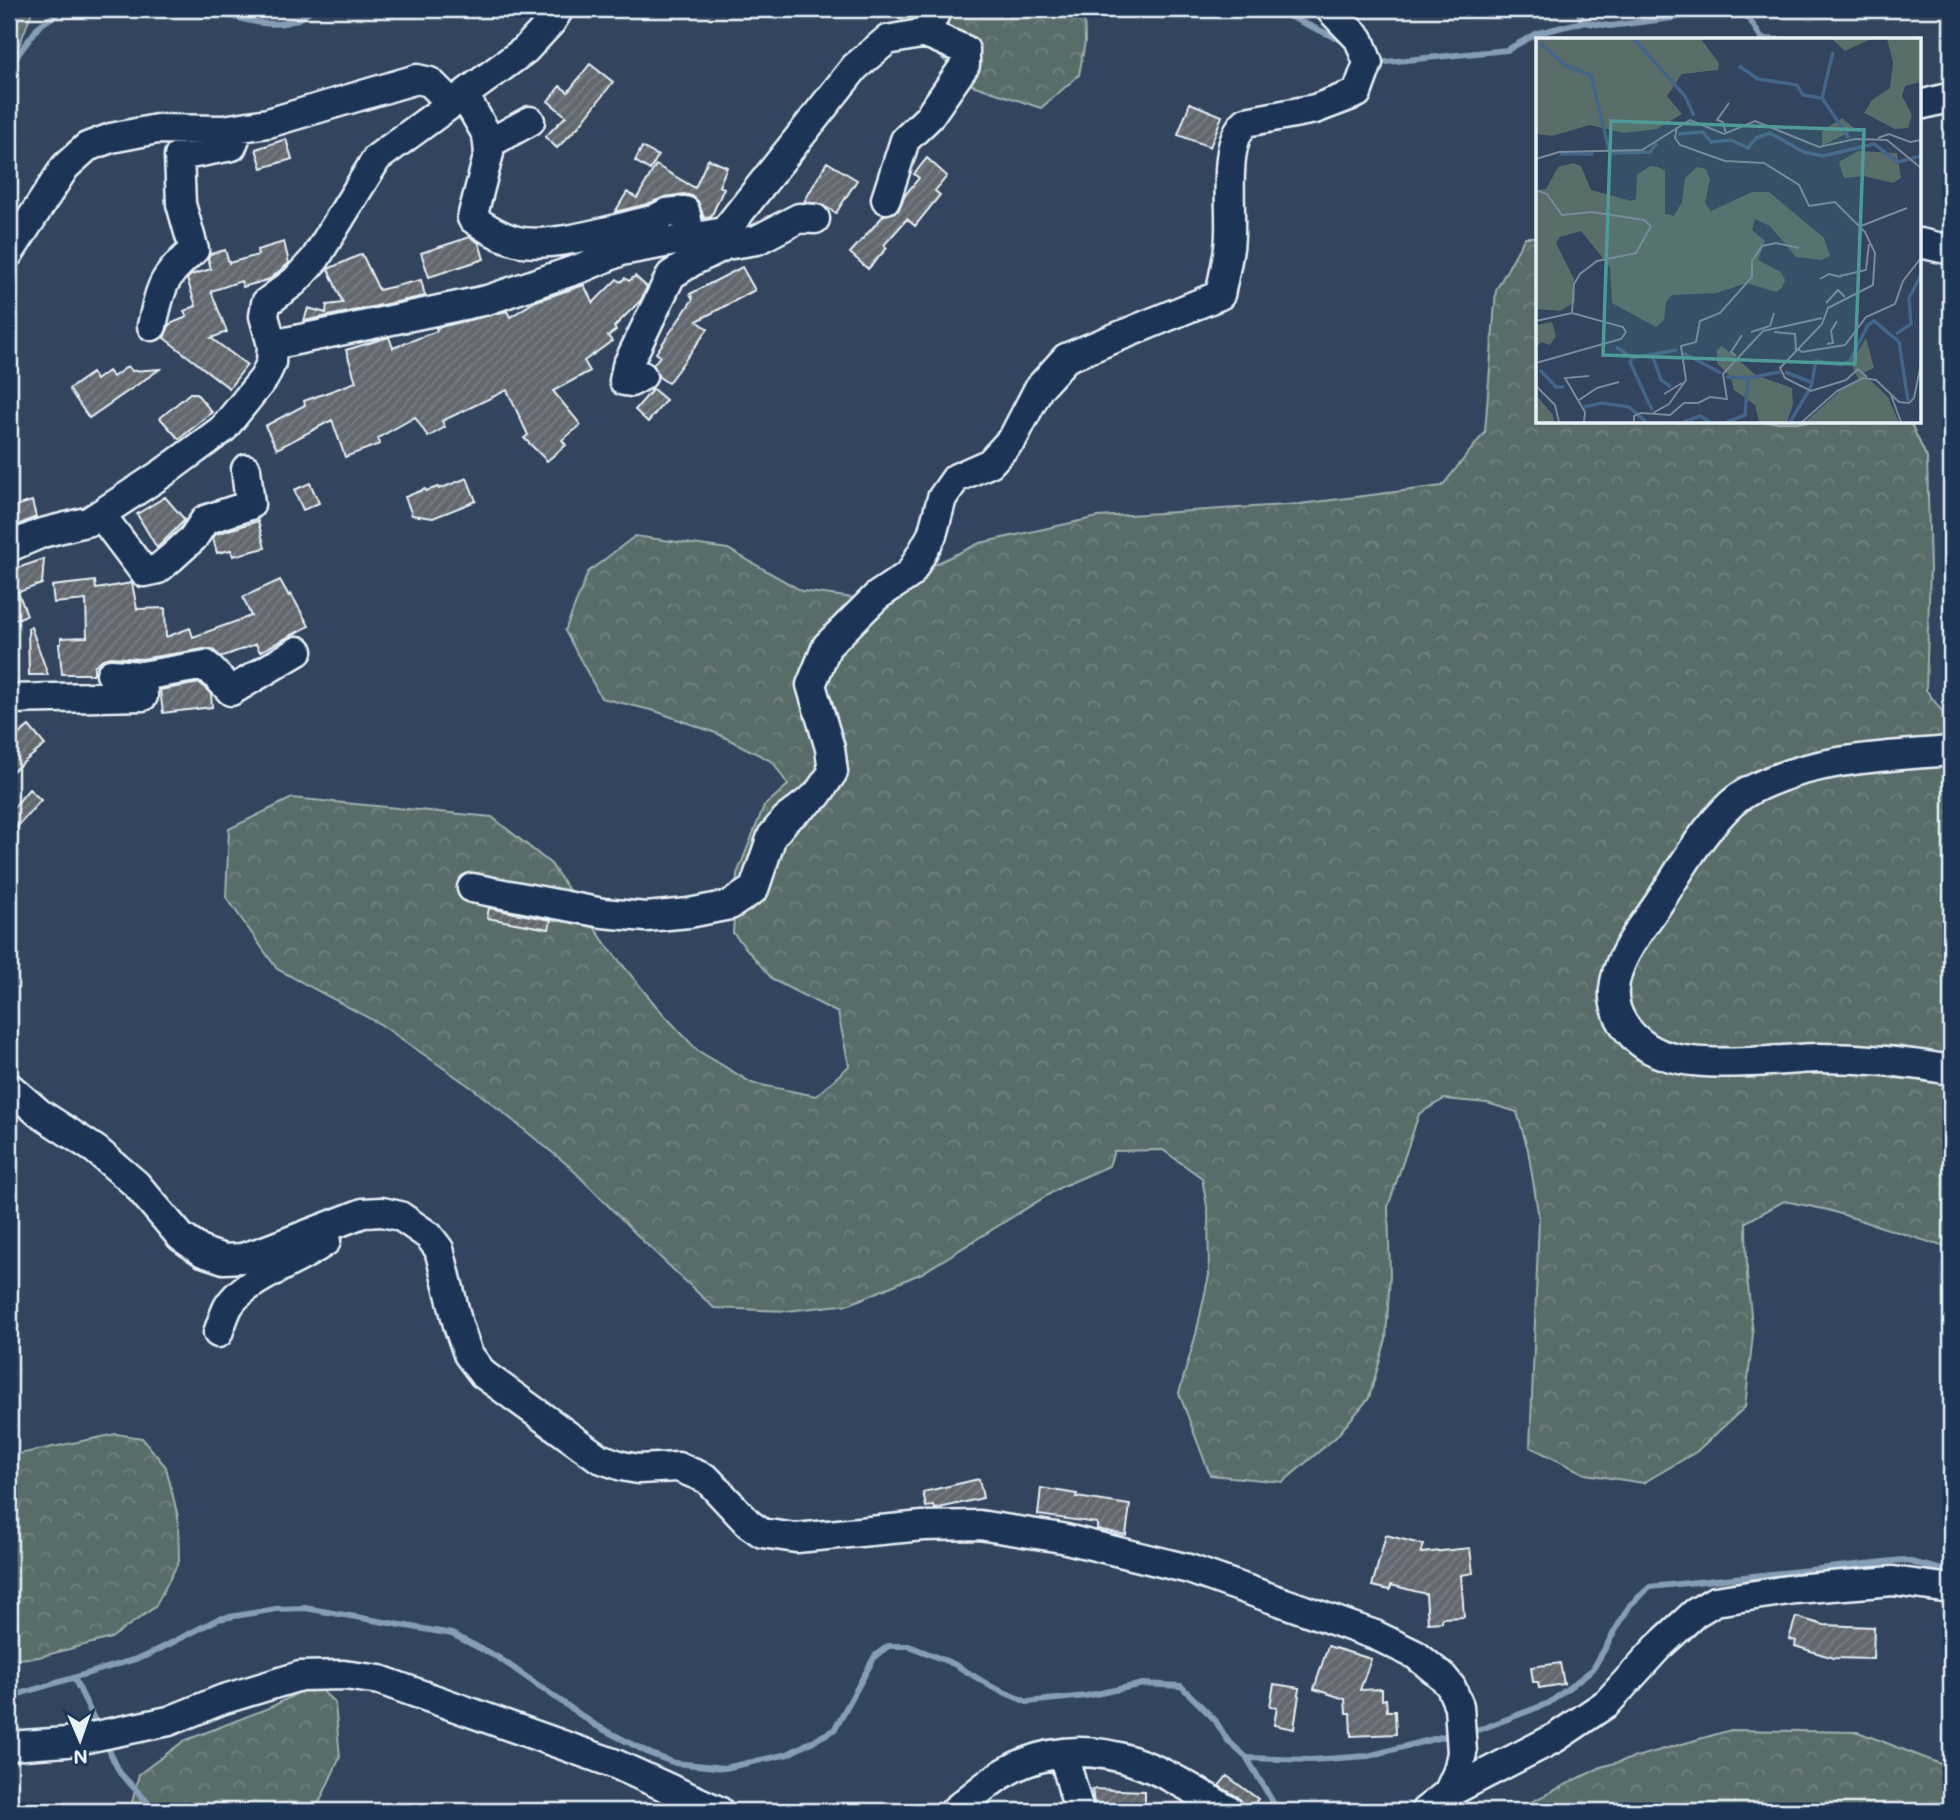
<svg xmlns="http://www.w3.org/2000/svg" width="1960" height="1820" font-family="Mali,sans-serif">
<defs>
<pattern id="forest-crowns" width="20" height="18" patternUnits="userSpaceOnUse" patternTransform="scale(1.75)"><rect width="20" height="18" fill="#596d69"/><path d="M2 6a3 3 0 1 1 6 0M12 15a3 3 0 1 1 6 0" fill="none" stroke="#71827f"/></pattern>
<pattern id="building-hatch" width="6" height="6" patternUnits="userSpaceOnUse" patternTransform="scale(1.75)"><rect width="6" height="6" fill="#64676e"/><path d="M-1 1l2-2M0 6l6-6M5 7l2-2" fill="none" stroke="#7a7d83"/></pattern>
</defs>
<rect width="100%" height="100%" fill="#32445e"/>
<filter id="ink" filterUnits="userSpaceOnUse"><feTurbulence type="fractalNoise" baseFrequency=".0143" numOctaves="2"/><feDisplacementMap in="SourceGraphic" scale="14" xChannelSelector="R" yChannelSelector="G"/><feConvolveMatrix kernelMatrix="1 2 1 2 8 2 1 2 1" color-interpolation-filters="sRGB"/></filter>
<g filter="url(#ink)">
<path fill="url(#forest-crowns)" stroke="#a0afb0" stroke-width="2" d="M 9,9 L 33,9 L 9,72 Z
M 891,9 L 1084,9 L 1085,42 L 1079,75 L 1041,108 L 969,84 Z
M 1525,237 L 1538,237 L 1538,422 L 1910,422 L 1927,458 L 1930,570 L 1926,690 L 1951,723 L 1951,1249 L 1828,1210 L 1784,1201 L 1746,1222 L 1747,1276 L 1753,1334 L 1745,1407 L 1696,1452 L 1643,1483 L 1585,1474 L 1530,1447 L 1539,1218 L 1528,1150 L 1517,1112 L 1487,1103 L 1444,1099 L 1419,1114 L 1388,1207 L 1390,1275 L 1386,1339 L 1369,1398 L 1336,1437 L 1283,1482 L 1210,1475 L 1179,1393 L 1196,1334 L 1209,1275 L 1208,1212 L 1202,1178 L 1163,1150 L 1114,1151 L 1109,1166 L 1061,1187 L 922,1273 L 850,1304 L 787,1311 L 714,1308 L 644,1242 L 569,1166 L 475,1090 L 380,1024 L 277,969 L 226,897 L 229,829 L 292,798 L 492,817 L 551,864 L 607,946 L 657,1007 L 697,1050 L 752,1083 L 816,1096 L 849,1066 L 838,1013 L 773,980 L 733,933 L 737,874 L 764,806 L 788,785 L 773,762 L 718,734 L 655,711 L 601,698 L 565,631 L 588,572 L 635,536 L 728,549 L 802,591 L 861,599 L 980,543 L 1098,517 L 1300,504 L 1442,486 L 1485,432 L 1496,290 Z
M 116,1434 L 142,1438 L 166,1467 L 178,1517 L 179,1561 L 155,1607 L 111,1638 L 39,1657 L 9,1660 L 9,1456 Z
M 315,1684 L 335,1703 L 340,1757 L 320,1801 L 311,1811 L 116,1811 L 131,1807 L 139,1774 L 184,1741 L 271,1707 Z
M 1731,1730 L 1858,1732 L 1951,1768 L 1951,1811 L 1513,1811 L 1601,1767 Z"/>
<g fill="none" stroke-linecap="round" stroke-linejoin="round">
<path stroke="#859db5" stroke-width="6" d="M 206,9 C 237,17 285,38 311,9
M 1273,9 L 1343,41
M 1577,9 L 1583,22
M 1743,9 L 1762,39 L 1787,40
M 1386,62 L 1507,50 L 1538,33 L 1583,22 L 1610,26 L 1680,17 L 1695,9
M 9,67 L 39,26 L 64,9
M 74,1678 L 98,1727
M 9,1697 L 146,1656 L 218,1619 L 276,1609 L 305,1608 L 452,1634 L 499,1658 L 595,1725 L 651,1754 L 675,1763 L 725,1768 L 788,1754 L 834,1730 L 875,1656 L 888,1646 L 909,1646 L 954,1664 L 992,1687 L 1027,1702 L 1086,1696 L 1143,1684 L 1181,1686 L 1215,1720 L 1228,1741 L 1247,1758 L 1311,1760 L 1368,1756 L 1453,1734
M 1467,1732 L 1484,1728 L 1549,1703 L 1593,1669 L 1630,1605 L 1650,1587 L 1903,1560 L 1951,1572
M 104,1740 L 120,1773 L 156,1811
M 1247,1758 L 1278,1811"/>
</g>
<path fill="url(#building-hatch)" stroke="#e8f1f8" stroke-width="2" d="M 590,64 L 613,82 L 579,126 L 557,148 L 545,137 L 566,116 L 548,101 L 560,86 L 568,92 Z
M 1190,103 L 1222,116 L 1210,147 L 1178,135 Z
M 286,139 L 292,159 L 262,168 L 256,149 Z
M 642,147 L 658,156 L 650,170 L 635,161 Z
M 927,158 L 947,176 L 935,191 L 940,195 L 915,226 L 907,219 L 884,245 L 887,248 L 868,269 L 850,253 L 884,215 L 898,211 L 905,195 L 919,178 L 914,174 Z
M 708,159 L 727,167 L 719,186 L 724,188 L 711,217 L 704,218 L 698,201 L 692,196 L 684,194 L 665,197 L 647,204 L 615,212 L 627,192 L 637,198 L 656,165 L 695,188 Z
M 827,162 L 857,180 L 836,213 L 820,204 L 804,202 Z
M 470,237 L 479,243 L 484,259 L 429,277 L 421,253 Z
M 284,242 L 289,263 L 270,279 L 243,287 L 241,281 L 211,291 L 227,332 L 211,338 L 247,365 L 229,388 L 164,338 L 170,324 L 187,317 L 184,311 L 196,306 L 187,279 L 191,275 L 211,269 L 208,258 L 210,254 L 225,250 L 229,263 L 258,255 L 257,250 Z
M 362,254 L 379,290 L 421,280 L 425,296 L 304,321 L 308,308 L 326,313 L 327,305 L 343,303 L 328,269 Z
M 742,267 L 755,290 L 697,321 L 708,329 L 668,383 L 659,377 L 653,365 L 660,356 L 656,353 L 693,299 L 690,294 Z
M 635,276 L 647,287 L 641,300 L 614,327 L 616,330 L 608,336 L 612,341 L 584,361 L 590,371 L 553,391 L 581,425 L 562,440 L 566,445 L 547,461 L 524,438 L 528,435 L 507,390 L 442,421 L 445,427 L 428,437 L 415,417 L 378,438 L 380,444 L 345,457 L 332,420 L 277,449 L 265,426 L 305,405 L 304,401 L 356,382 L 346,350 L 389,337 L 393,348 L 437,331 L 436,328 L 507,311 L 510,317 L 536,301 L 584,285 L 593,303 L 617,279 L 621,282 L 625,278 L 629,281 Z
M 128,366 L 132,371 L 160,369 L 89,418 L 69,389 L 92,373 L 96,380 L 108,371 L 113,377 Z
M 653,389 L 666,400 L 648,422 L 635,410 Z
M 190,393 L 196,393 L 212,412 L 179,439 L 160,418 Z
M 467,478 L 476,501 L 433,518 L 412,515 L 405,497 L 425,489 L 426,491 L 438,487 L 439,489 Z
M 310,483 L 319,503 L 303,510 L 294,490 Z
M 165,497 L 185,520 L 157,548 L 137,514 Z
M 32,501 L 36,517 L 9,529 L 9,508 Z
M 258,521 L 265,548 L 233,556 L 231,550 L 217,553 L 213,538 L 216,534 Z
M 44,559 L 42,584 L 18,592 L 27,615 L 9,622 L 9,571 Z
M 280,580 L 289,596 L 291,594 L 309,626 L 260,652 L 256,644 L 221,657 L 212,649 L 204,649 L 141,659 L 111,657 L 103,659 L 94,666 L 94,674 L 62,674 L 59,644 L 61,644 L 61,638 L 87,637 L 86,600 L 54,603 L 52,586 L 95,581 L 96,589 L 132,583 L 137,609 L 165,608 L 166,637 L 190,628 L 193,637 L 251,616 L 243,597 Z
M 31,627 L 48,675 L 29,675 L 28,628 Z
M 200,683 L 211,694 L 212,707 L 163,713 L 160,690 Z
M 29,726 L 45,745 L 9,774 L 9,742 Z
M 29,789 L 41,800 L 9,836 L 9,813 Z
M 489,908 L 551,920 L 549,929 L 487,918 Z
M 979,1479 L 983,1498 L 935,1509 L 934,1506 L 926,1507 L 923,1492 Z
M 1041,1488 L 1077,1494 L 1076,1497 L 1130,1505 L 1126,1535 L 1097,1529 L 1097,1523 L 1038,1515 Z
M 1386,1535 L 1424,1545 L 1421,1553 L 1470,1548 L 1473,1573 L 1461,1575 L 1464,1617 L 1442,1618 L 1442,1622 L 1428,1623 L 1426,1594 L 1391,1585 L 1390,1590 L 1372,1586 Z
M 1796,1617 L 1824,1625 L 1874,1627 L 1873,1659 L 1833,1658 L 1795,1646 L 1796,1641 L 1789,1639 Z
M 1328,1646 L 1371,1659 L 1360,1690 L 1382,1689 L 1382,1700 L 1386,1699 L 1387,1711 L 1395,1711 L 1396,1734 L 1351,1736 L 1350,1713 L 1346,1713 L 1345,1699 L 1314,1689 Z
M 1560,1663 L 1564,1684 L 1539,1688 L 1538,1682 L 1533,1682 L 1531,1667 Z
M 1274,1684 L 1300,1688 L 1294,1729 L 1274,1725 L 1277,1707 L 1270,1706 Z
M 1227,1776 L 1258,1799 L 1249,1811 L 1246,1811 L 1244,1804 L 1238,1797 L 1219,1786 Z
M 1092,1789 L 1145,1791 L 1145,1811 L 1095,1811 Z"/>
<g fill="none" stroke-linecap="round" stroke-linejoin="round">
<defs>
<path id="minor" d="M 464,95 L 487,135 L 489,153 L 472,218 C 486,228 500,237 517,241 C 553,249 617,228 653,220 L 667,213 L 685,211 L 691,238
M 1920,105 L 1951,97
M 488,144 L 530,121
M 886,199 L 905,140 L 928,118 L 965,65 L 965,50 L 926,33
M 1920,243 L 1951,250
M 9,253 L 65,167 L 87,147 L 111,138 L 157,129 L 223,130 L 268,123 L 417,79 L 430,82 L 452,104
M 152,326 C 161,286 162,277 194,250 L 181,204 L 179,156 L 232,146 L 239,128
M 272,345 L 487,300 L 581,268 L 621,251 L 724,232 L 855,67 L 887,40 L 926,33 L 937,9
M 642,376 L 631,382 L 624,381 L 627,366 L 671,275 L 693,261 L 726,245 L 757,240 L 799,218 L 815,219
M 101,515 L 144,572 L 158,569 L 171,558 L 193,538 L 205,520 L 250,505 L 246,469
M 9,547 L 42,533 L 90,521 L 163,473 L 223,429 L 264,378 L 271,363 L 272,345 L 264,316 L 266,303 L 295,281 L 315,259 L 377,158 L 525,50 L 551,22 L 559,9
M 111,674 L 142,676 L 206,665 L 231,691 L 298,651
M 9,699 L 143,696 L 142,676
M 1951,751 C 1888,756 1817,758 1759,786 C 1750,790 1740,796 1732,803 C 1702,831 1682,867 1660,901 C 1643,927 1616,957 1614,990 C 1612,1013 1628,1035 1647,1047 C 1685,1073 1773,1059 1819,1058 C 1863,1058 1908,1062 1951,1070
M 472,888 L 603,913 L 646,917 L 689,913 L 730,905 L 754,889 L 772,836 L 786,819 L 817,795 L 833,772 L 830,748 L 811,685 L 827,646 L 877,596 L 910,574 L 932,535 L 942,498 L 956,478 L 990,463 L 1013,438 L 1039,388 L 1066,358 L 1220,295 C 1223,280 1227,263 1229,248 C 1234,215 1220,144 1246,122 L 1315,109 L 1357,93 L 1368,63 L 1359,39 L 1330,9
M 9,1087 L 39,1113 L 96,1150 L 136,1184 L 181,1237 L 203,1252 L 224,1259 L 242,1258 L 264,1251 L 363,1213 L 382,1212 L 400,1216 L 429,1236 L 439,1249 L 458,1325 L 468,1354 L 483,1374 L 599,1458 L 622,1466 L 638,1469 L 678,1467 L 707,1479 L 749,1524 L 762,1533 L 796,1538 L 923,1526 L 979,1525 L 1062,1538 L 1189,1569 L 1375,1635 L 1416,1655 L 1443,1677 L 1451,1687 L 1459,1706 L 1462,1753 L 1458,1771 L 1448,1793 L 1425,1811
M 218,1333 C 221,1325 224,1315 228,1307 C 242,1281 301,1260 326,1241
M 9,1746 L 67,1742 L 169,1721 L 221,1700 L 300,1676 L 344,1675 L 380,1680 L 613,1763 L 719,1811
M 1063,1753 L 1079,1811
M 1448,1793 L 1555,1738 L 1607,1703 L 1658,1647 L 1695,1613 L 1715,1601 L 1795,1589 L 1893,1581 L 1951,1589
M 954,1811 C 976,1794 998,1773 1024,1763 C 1101,1732 1166,1772 1229,1811"/>
</defs>
<use href="#minor" stroke="#e8f1f8" stroke-width="33"/>
<use href="#minor" stroke="#1d3557" stroke-width="28"/>
</g>
</g>
<g transform="translate(1536 38)">
<rect width="385" height="385" fill="#32445e"/>
<path d="M 0,1 L 165,1 L 183,25 L 182,32 L 146,36 L 131,58 L 146,76 L 121,91 L 88,95 L 54,87 L 16,98 L 0,96 ZM 296,1 L 335,1 L 309,13 ZM 351,1 L 385,1 L 385,44 L 369,48 L 366,58 L 376,77 L 372,90 L 359,91 L 328,75 L 336,62 L 354,50 L 357,24 ZM 306,80 L 319,91 L 286,108 L 286,93 ZM 322,113 L 361,115 L 365,140 L 357,145 L 328,138 L 308,140 L 303,124 ZM 37,125 L 45,128 L 55,152 L 95,163 L 100,161 L 101,137 L 114,128 L 122,129 L 129,133 L 129,176 L 138,178 L 146,164 L 149,140 L 161,129 L 170,131 L 174,141 L 169,165 L 175,173 L 216,154 L 233,154 L 288,200 L 294,218 L 285,222 L 260,219 L 234,188 L 219,181 L 216,192 L 229,203 L 222,222 L 245,234 L 249,242 L 246,250 L 240,254 L 211,245 L 180,255 L 136,257 L 130,264 L 128,282 L 120,289 L 76,265 L 74,229 L 45,193 L 24,199 L 20,205 L 38,241 L 39,264 L 24,273 L 0,271 L 0,152 L 10,151 L 22,129 ZM 16,284 L 20,298 L 14,307 L 5,304 L 0,310 L 0,287 ZM 330,300 L 338,330 L 327,335 L 352,359 L 363,384 L 269,384 L 306,351 L 323,343 L 315,325 ZM 186,308 L 220,337 L 256,350 L 257,367 L 251,384 L 223,384 L 219,367 L 198,352 L 195,340 L 181,325 L 181,312 ZM 0,357 L 17,377 L 18,384 L 0,384 Z" fill="#596d69"/>
<path fill="none" stroke="#436589" stroke-width="3.5" d="M 98,1 L 149,58 L 158,78M 4,5 L 29,27 L 55,37 L 73,112M 297,14 L 286,60 L 313,100M 203,28 L 222,41 L 261,47 L 267,57 L 285,60M 142,96 L 167,94 L 175,104 L 195,102 L 212,110 L 220,100 L 234,95 L 268,114 L 287,118 L 338,106 L 362,124 L 385,118M 76,115 L 114,114 L 121,105M 24,116 L 57,116M 360,296 L 375,286 L 373,260 L 385,237M 80,309 L 96,320 L 141,312M 147,315 L 185,335M 116,317 L 125,342 L 135,349M 98,319 L 94,324 L 116,372M 4,332 L 20,349 L 28,349M 249,334 L 275,344M 190,339 L 212,340M 48,369 L 66,365 L 93,369 L 110,384M 148,384 L 164,378 L 174,384M 191,384 L 209,377 L 212,340 L 244,334M 254,384 L 275,349 L 280,323 L 305,327 L 314,323 L 332,287 L 338,283 L 363,304 L 372,363"/>
<path fill="none" stroke="#7b899c" stroke-width="2" d="M 141,89 L 139,100 L 144,107 L 189,123 L 228,125 L 263,147 L 273,168 L 299,164 L 329,194 L 339,215 L 337,247 L 292,270 L 286,286 L 244,330 L 249,340 L 275,353 L 310,342 L 322,331 L 331,339M 190,96 L 187,84 L 181,82 L 193,65M 342,100 L 353,96 L 374,104 L 385,102M 0,121 L 23,114 L 106,112 L 154,82 L 188,96 L 219,83 L 283,109 L 319,101 L 351,102 L 385,130M 0,152 L 11,156 L 26,177 L 56,174 L 108,182 L 115,188 L 100,215 L 61,223 L 44,236 L 38,246 L 36,275M 325,188 L 371,170M 304,238 L 330,232 L 333,206M 284,241 L 293,236 L 305,239M 290,265 L 302,252 L 309,259M 0,283 L 36,275 L 87,289 L 90,294 L 85,301 L 0,325M 215,294 L 234,288 L 238,275M 238,294 L 259,296 L 260,312M 291,306 L 297,305 L 295,293 L 301,283M 262,311 L 266,314 L 309,307 L 330,279 L 359,266 L 367,243 L 385,220M 200,318 L 195,314 L 206,297M 0,348 L 19,367 L 23,384M 128,356 L 146,345M 355,357 L 365,384M 43,362 L 61,350 L 83,344M 117,375 L 133,366 L 150,342 L 145,308 L 160,304 L 164,283 L 184,275 L 216,239 L 216,223 L 226,208 L 240,205 L 263,210M 48,384 L 49,374 L 29,340 L 53,338M 98,384 L 98,378 L 105,375 L 134,377 L 148,365 L 162,365 L 174,359 L 191,361 L 187,336 L 227,293 L 286,280M 266,384 L 301,353 L 327,340 L 340,342 L 363,364 L 373,365 L 378,360 L 385,326"/>
<path fill="#509b97" fill-opacity="0.15" stroke="#509b97" stroke-width="3.5" d="M 75,83 L 328,92 L 319,326 L 67,317 Z"/>
<rect width="385" height="385" fill="none" stroke="#e8f1f8" stroke-width="3.5"/>
</g>
<rect width="1960" height="1820" fill="none" stroke="#1d3557" stroke-width="35"/>
<rect x="18" y="18" width="1925" height="1785" fill="none" stroke="#e8f1f8" stroke-width="2.5" filter="url(#ink)"/>
<g transform="translate(80 1740) rotate(178)" stroke="#1d3557" stroke-width="5" paint-order="stroke">
<path d="M0-5L12 26L0 18L-12 26Z" fill="#e8f1f8"/>
<text y="-10" font-size="19" font-weight="bold" text-anchor="middle" fill="#e8f1f8">N</text>
</g>
</svg>
